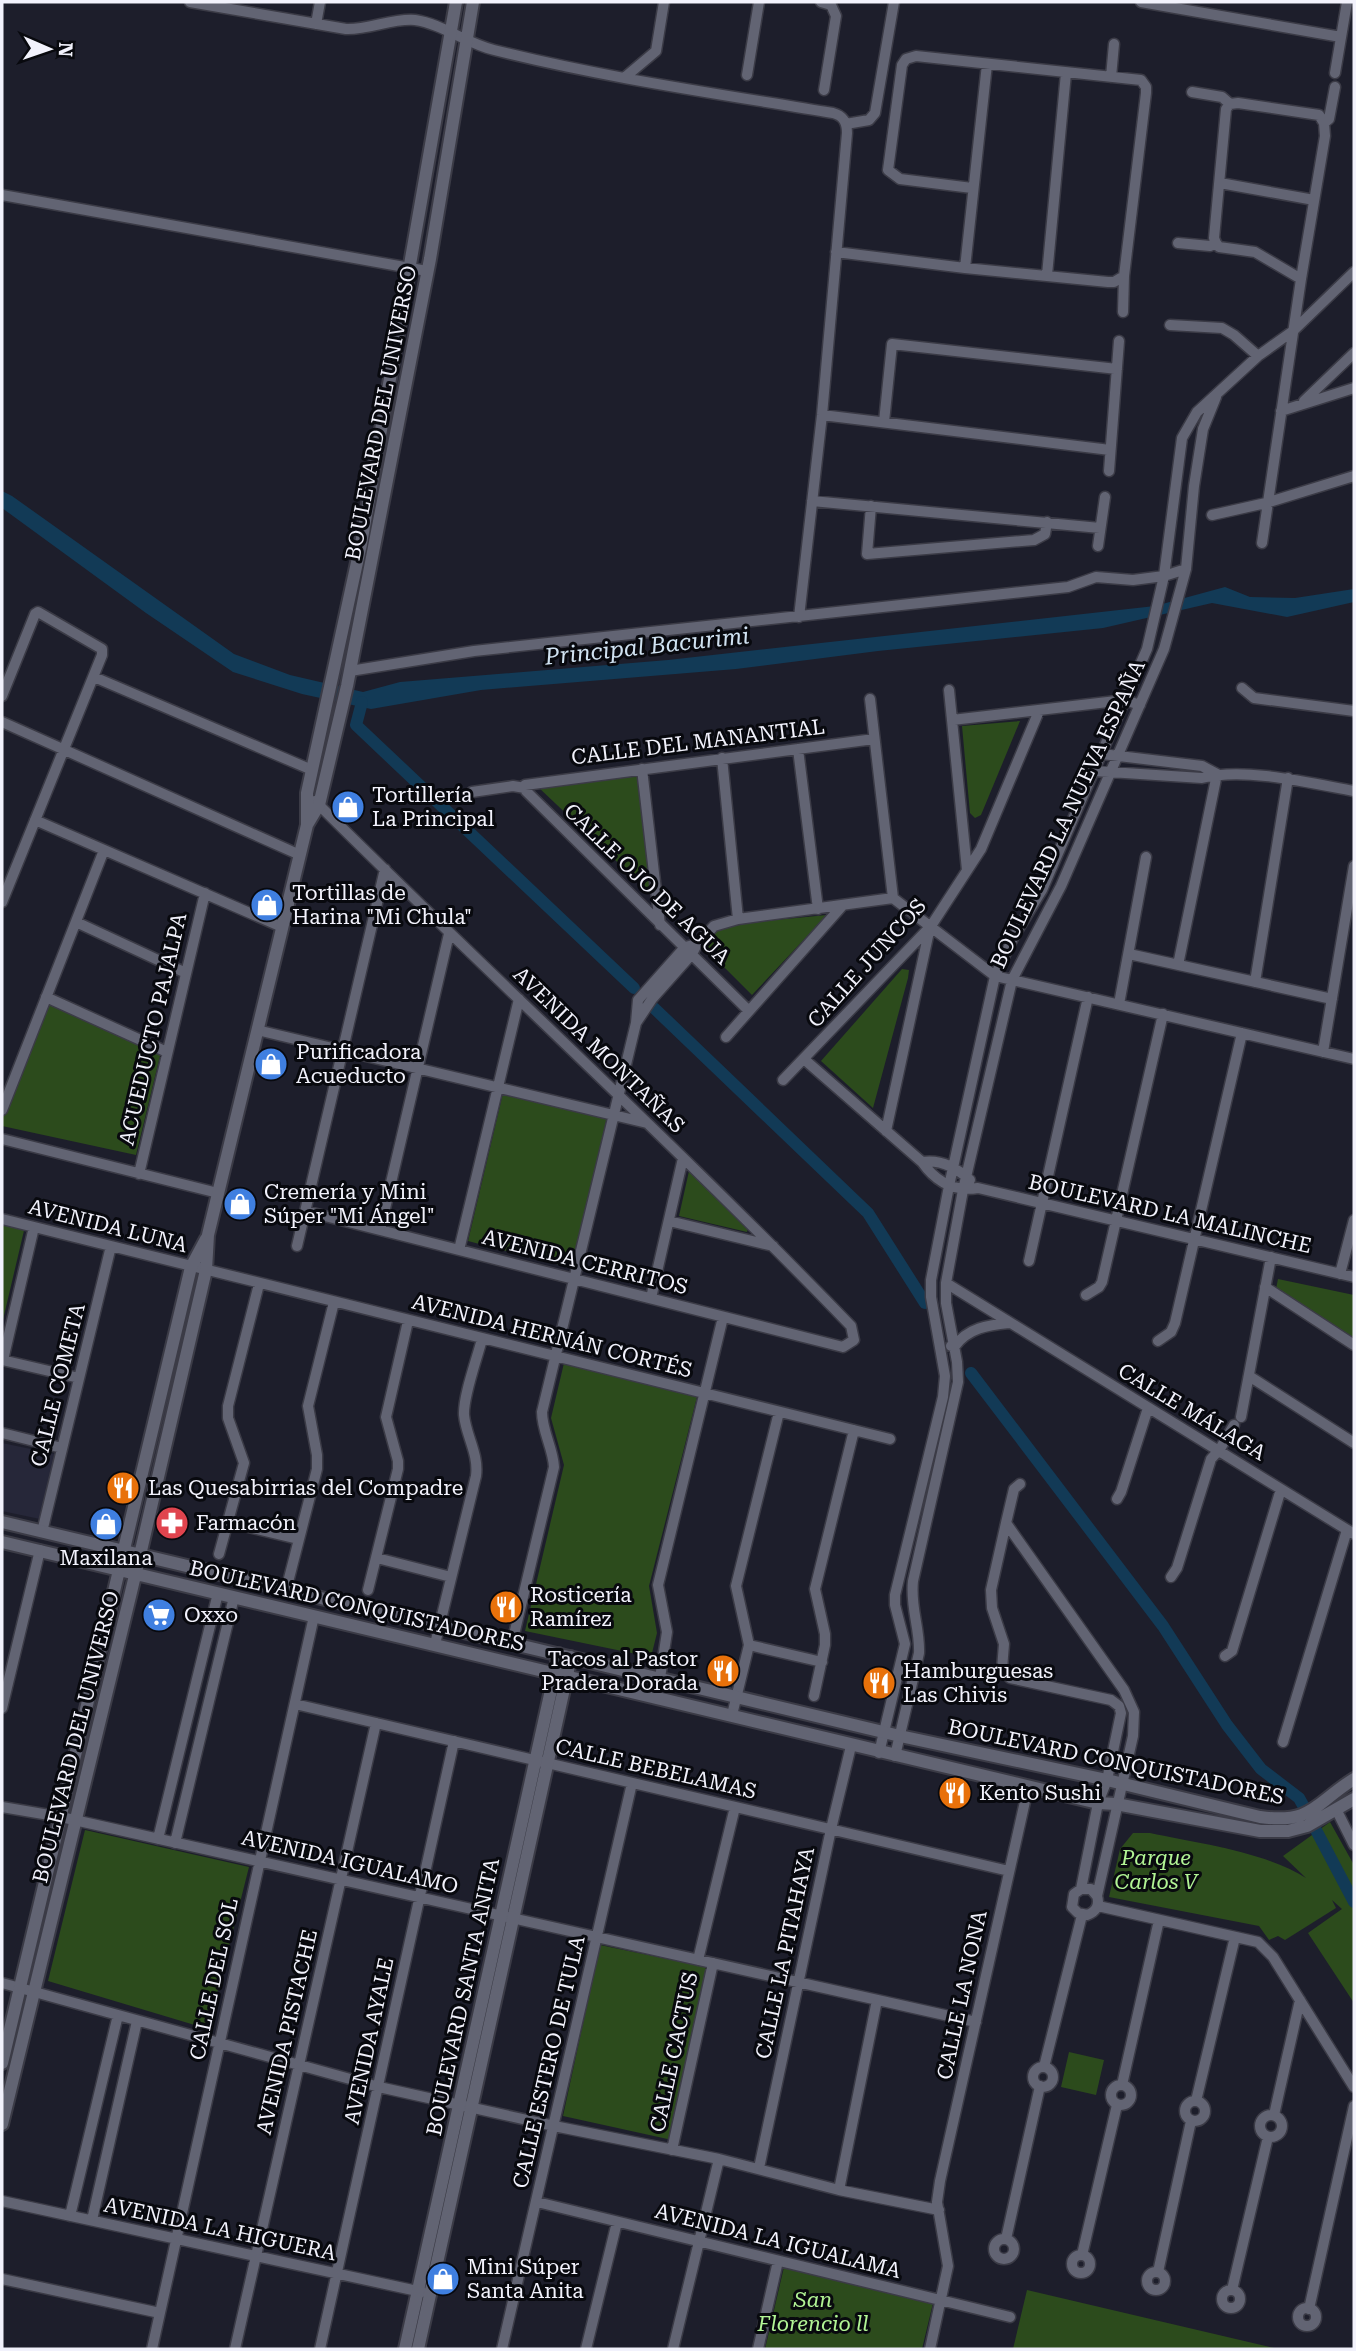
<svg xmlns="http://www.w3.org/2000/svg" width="1356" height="2351" font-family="'Roboto Serif',serif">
<rect width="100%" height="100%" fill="#1d1e2b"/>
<path fill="#262739" d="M 2,1443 L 55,1454 L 40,1519 L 2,1511 Z"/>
<path fill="#2c4b1c" d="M 1020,721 L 981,815 L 975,818 L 970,813 L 962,726 Z
M 639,772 L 652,895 L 537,786 Z
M 827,915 L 752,995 L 703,946 L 722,925 Z
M 902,969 L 909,970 L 908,978 L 873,1108 L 821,1061 Z
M 50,1001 L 162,1048 L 136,1155 L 2,1126 L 2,1113 Z
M 503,1093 L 607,1117 L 572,1268 L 468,1241 Z
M 689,1171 L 748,1228 L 747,1232 L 679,1216 Z
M 2,1216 L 26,1222 L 2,1324 Z
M 1278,1279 L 1354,1295 L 1354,1338 L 1276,1289 Z
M 564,1363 L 697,1397 L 649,1586 L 657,1633 L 651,1657 L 525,1631 L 564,1465 L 551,1418 Z
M 1330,1822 L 1354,1865 L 1354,2003 L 1308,1933 L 1342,1909 L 1332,1900 L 1336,1908 L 1285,1940 L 1278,1936 L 1269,1940 L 1259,1926 L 1109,1897 L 1120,1849 L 1133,1833 L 1150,1833 C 1197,1843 1266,1852 1306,1878 L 1283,1856 Z
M 85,1830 L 249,1867 L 208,2029 L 48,1981 Z
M 600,1945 L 706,1967 L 672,2140 L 563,2116 Z
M 1069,2052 L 1104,2060 L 1096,2095 L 1061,2087 Z
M 784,2267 L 933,2303 L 922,2349 L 765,2349 Z
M 1027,2290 L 1278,2349 L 1013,2349 Z"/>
<path fill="#123a56" d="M 2,491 L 12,496 L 234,654 L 290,675 L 363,692 L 400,682 L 668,660 L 1155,606 L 1225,587 L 1250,597 L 1295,598 L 1354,589 L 1354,602 L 1287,617 L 1212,603 L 1103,628 L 878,651 L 736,669 L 481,690 L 371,709 L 302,694 L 233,672 L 146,613 L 2,508 Z"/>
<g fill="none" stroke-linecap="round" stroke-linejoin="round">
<path stroke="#123a56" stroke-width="12" d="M 362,702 L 356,725 L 634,988
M 654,1008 L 868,1213 L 925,1303
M 971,1373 L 1163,1626 L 1227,1725 L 1261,1769 L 1299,1798 L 1304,1807
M 1316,1830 L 1354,1902"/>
<defs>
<path id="minor" d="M 190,2 L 346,29 C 369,30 392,18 415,20 C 442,24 466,43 494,50 C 605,78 720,94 833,113 C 844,116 847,123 847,133 L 822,415 L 799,617
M 821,2 L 831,5 L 836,16 L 824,90
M 1141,2 L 1341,37
M 316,24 L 320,2
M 1335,73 L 1347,2
M 747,75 L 759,2
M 1111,77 L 1114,44
M 624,78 L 656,51 L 664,2
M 1192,92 L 1222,97 L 1230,104 L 1238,103 L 1319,115 L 1324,123 L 1325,136 L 1301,279 L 1262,543
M 1324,123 L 1329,119 L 1335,87
M 846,124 L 869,120 L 875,113 L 894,2
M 1220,183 L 1314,200
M 972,188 L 900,179 L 888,170 L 902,65 L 906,59 L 916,56 L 1141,80 L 1146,87 L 1146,93 L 1124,276 L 1123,312
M 2,195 L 427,271
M 1178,243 L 1210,246 L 1216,243 L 1219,247 L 1255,252 L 1301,279
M 1216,243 L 1214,238 L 1226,109 L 1230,104
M 836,252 L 965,268 L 1108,282 L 1114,282 L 1124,276
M 965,268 L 987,64
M 1047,275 L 1066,73
M 1170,325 L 1222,328 L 1234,335 L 1258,356
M 1304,401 L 1354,353
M 1281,411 L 1354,388
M 822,415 L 1110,450
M 884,422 L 892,344 L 1117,369
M 1109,471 L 1119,341
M 812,501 L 1100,528
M 871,506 L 867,554 L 1034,540 L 1045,534 L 1047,522
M 1212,515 L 1266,503 L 1354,476
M 1098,546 L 1105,497
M 350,671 L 474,651 L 1068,587 L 1096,577 L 1133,580 L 1164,576 L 1186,569
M 94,677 L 312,770
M 1242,688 L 1254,698 L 1354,711
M 949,690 L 967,870
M 2,696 L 35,614 L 38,612 L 102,649 L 102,655 L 2,902
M 870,699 L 893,898
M 952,720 L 1125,700 L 1140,705
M 2,722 L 300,855
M 798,749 L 818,909
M 1102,754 L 1202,766 L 1217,774
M 722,758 L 738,919
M 642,769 L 660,925
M 1094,771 L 1202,778 C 1245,767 1310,783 1354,791
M 472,792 L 513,786 L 525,788
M 35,820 L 282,927
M 893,898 L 995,976 L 1354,1059
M 76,922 L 186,973
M 1129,954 L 1332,999
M 1178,965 L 1217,774
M 1255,982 L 1288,778
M 46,997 L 167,1052
M 1119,1004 L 1146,857
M 748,1010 L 526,791 L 525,785 L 874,739
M 636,1023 L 652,999 L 692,954 L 697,944 L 714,926 L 738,919 L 893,898
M 257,1030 L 647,1123
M 726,1037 L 843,905
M 1323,1052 L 1354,866
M 805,1060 L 922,1162 C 936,1182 954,1192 978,1188 L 1354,1277
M 783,1080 L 931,926 L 981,849 L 1039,711
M 2,1110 L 104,850
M 886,1131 L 930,927
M 2,1139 L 218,1193
M 922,1162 C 941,1159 956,1167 970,1180
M 139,1174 L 205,893
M 305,1211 L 843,1347 L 854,1340 L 851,1326 C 677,1146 493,978 315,801
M 2,1219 L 890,1439
M 669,1221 L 773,1246
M 380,1230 L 449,934
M 297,1246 L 385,869
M 459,1250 L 519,999
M 1029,1261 L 1088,997
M 1340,1274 L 1354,1220
M 946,1283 L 1354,1534
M 1265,1287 L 1354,1345
M 1086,1295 L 1099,1287 L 1102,1282 L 1163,1014
M 651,1298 L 683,1158
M 1158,1341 L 1171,1332 L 1175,1323 L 1242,1033
M 951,1346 L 955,1346 C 968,1328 988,1325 1009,1323
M 2,1360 L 79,1378
M 3,1360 L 34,1227
M 1249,1376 L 1354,1443
M 1241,1417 L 1271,1257
M 2,1433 L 62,1448
M 1117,1499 L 1121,1492 L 1148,1408
M 228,1522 L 298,1539
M 1006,1523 L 1014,1489 L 1020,1484
M 42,1532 L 111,1246
M 219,1554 L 244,1463 L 228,1418 L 228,1406 L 259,1284
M 377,1558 L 451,1577
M 1171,1577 L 1177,1568 L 1211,1459 L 1220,1449 L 1234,1425
M 286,1590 L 317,1469 L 317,1455 L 308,1406 L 334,1302
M 368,1590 L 398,1469 L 398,1461 L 386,1417 L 408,1321
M 512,1643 L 554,1467 C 553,1448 542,1431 542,1412 L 636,1023 L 638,1000 L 685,947 L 697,944
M 435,1644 L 476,1476 C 479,1454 466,1436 464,1415 C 463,1396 477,1359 482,1339
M 749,1645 L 822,1662
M 1225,1656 L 1232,1651 L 1281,1489
M 660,1678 L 667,1632 L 658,1585 L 723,1317
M 814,1696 L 825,1645 L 825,1634 L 815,1589 L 854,1430
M 295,1704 L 1009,1871
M 2,1708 L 40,1550
M 732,1715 L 749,1645 L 736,1586 L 779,1412
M 1283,1742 L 1347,1530
M 879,1753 L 905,1644 L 895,1605 L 895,1595 L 943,1397 L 945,1376 L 931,1297 L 931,1280 L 949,1186 L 995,976 L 1014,936 L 1042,890 L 1147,649 L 1164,576 L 1182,438 L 1197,412 L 1258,356 L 1293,331 L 1354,272
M 895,1756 L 919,1653 C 920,1628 910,1607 913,1581 L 958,1382 L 957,1362 L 946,1303 L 946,1283 L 963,1190 L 1012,980 L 1061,886 L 1164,649 L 1186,569 L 1194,486 L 1203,429 L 1216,397
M 2,1807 L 61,1817 L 976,2022
M 1337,1811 L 1354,1845
M 158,1839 L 218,1593
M 175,1843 L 234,1597
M 1081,1889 L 1098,1803 L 1107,1780 L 1121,1713 L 1119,1706 L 1111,1700 L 1010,1678 L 1002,1669 L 1004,1644 L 992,1608 L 991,1590 L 1006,1523 L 1124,1690 L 1134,1712 L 1133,1736 L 1097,1896 C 1100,1905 1096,1912 1087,1915 L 1078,1913 L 1072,1907 L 1074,1894 L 1081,1889 L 1091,1889 L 1097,1896
M 1098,1906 L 1258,1942 L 1273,1957 L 1354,2087
M 698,1960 L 735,1807
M 2,1983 L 379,2087 L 554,2126 L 719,2159 L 839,2190 L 939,2210
M 1044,2067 L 1082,1915
M1033 2077a10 10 0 1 1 20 0a10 10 0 1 1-20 0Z
M 1122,2085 L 1159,1920
M1111 2095a10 10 0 1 1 20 0a10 10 0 1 1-20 0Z
M1185 2111a10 10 0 1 1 20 0a10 10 0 1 1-20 0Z
M 1196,2101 L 1235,1937
M1260 2126a11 11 0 1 1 22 0a11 11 0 1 1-22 0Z
M 1274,2115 L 1300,2000
M 672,2150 L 713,1963
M 759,2168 L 831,1829 L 851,1746
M 839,2190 L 877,2000
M 2,2201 L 422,2292
M 537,2202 L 1010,2317
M 70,2216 L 118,2015
M 92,2220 L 137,2021
M 1006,2239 L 1040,2086
M994 2249a10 10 0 1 1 20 0a10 10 0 1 1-20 0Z
M1072 2264a9 9 0 1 1 18 0a9 9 0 1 1-18 0Z
M 1082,2255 L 1117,2105
M1147 2281a9 9 0 1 1 18 0a9 9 0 1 1-18 0Z
M 1158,2272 L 1191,2121
M 2,2279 L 160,2313
M1222 2299a9 9 0 1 1 18 0a9 9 0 1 1-18 0Z
M 1232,2290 L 1268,2137
M1298 2317a9 9 0 1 1 18 0a9 9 0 1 1-18 0Z
M 1309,2309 L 1354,2106
M 152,2349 L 314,1616
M 235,2349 L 376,1723
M 320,2349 L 454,1741
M 502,2349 L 632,1783
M 586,2349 L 617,2222
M 673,2349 L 719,2159
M 758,2349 L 778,2261
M 930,2349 L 948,2266 L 937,2202 L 940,2181 L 1028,1788"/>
<path id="tertiary" d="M 307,825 L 319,805 L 347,686 L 430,259 L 473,2
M 2,1522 L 900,1736 L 1107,1780 L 1260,1817 C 1313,1824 1314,1804 1354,1779
M 2,1542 L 1098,1803 L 1116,1804 L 1260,1831 L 1288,1831 L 1307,1826 L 1354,1799
M 2,2063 L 191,1267 L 206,1239
M 2,2124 L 140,1555 L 206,1270 L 208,1235 L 307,825 L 307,793 L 361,544 L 456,2
M 405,2349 L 559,1654
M 418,2349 L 571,1657"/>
</defs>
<use href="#minor" stroke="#3b3b46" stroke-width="13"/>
<use href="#tertiary" stroke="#3b3b46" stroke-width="16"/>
<use href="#minor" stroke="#626473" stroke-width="10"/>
<use href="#tertiary" stroke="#626473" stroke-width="12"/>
</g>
<defs>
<symbol id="shop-disc" viewBox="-11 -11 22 22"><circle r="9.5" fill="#3f7fe0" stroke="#08090e"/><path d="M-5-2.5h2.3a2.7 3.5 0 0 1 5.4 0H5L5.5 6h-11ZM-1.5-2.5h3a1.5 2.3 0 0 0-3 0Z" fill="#fff"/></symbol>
<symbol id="restaurant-disc" viewBox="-11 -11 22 22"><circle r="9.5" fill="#e8710a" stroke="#08090e"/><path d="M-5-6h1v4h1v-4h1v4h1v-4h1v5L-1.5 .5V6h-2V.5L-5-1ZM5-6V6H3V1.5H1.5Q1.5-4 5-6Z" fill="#fff"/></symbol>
<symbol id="pharmacy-disc" viewBox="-11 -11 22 22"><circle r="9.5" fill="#e0444e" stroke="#08090e"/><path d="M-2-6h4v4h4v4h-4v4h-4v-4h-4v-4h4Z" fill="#fff"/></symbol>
<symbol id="supermarket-disc" viewBox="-11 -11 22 22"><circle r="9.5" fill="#3f7fe0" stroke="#08090e"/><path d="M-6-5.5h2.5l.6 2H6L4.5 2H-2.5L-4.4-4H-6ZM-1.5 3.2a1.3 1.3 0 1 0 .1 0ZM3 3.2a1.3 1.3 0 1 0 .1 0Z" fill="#fff"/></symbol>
</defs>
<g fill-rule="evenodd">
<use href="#shop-disc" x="329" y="788" width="38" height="38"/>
<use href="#shop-disc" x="248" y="886" width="38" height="38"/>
<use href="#shop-disc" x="252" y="1045" width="38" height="38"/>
<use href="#shop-disc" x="221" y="1185" width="38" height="38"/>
<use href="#restaurant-disc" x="104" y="1469" width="38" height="38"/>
<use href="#pharmacy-disc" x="153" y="1504" width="38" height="38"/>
<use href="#shop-disc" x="87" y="1505" width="38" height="38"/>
<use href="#restaurant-disc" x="487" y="1588" width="38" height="38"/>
<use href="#supermarket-disc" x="140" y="1596" width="38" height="38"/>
<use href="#restaurant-disc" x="704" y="1652" width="38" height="38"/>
<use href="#restaurant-disc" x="860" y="1664" width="38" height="38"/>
<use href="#restaurant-disc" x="936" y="1774" width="38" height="38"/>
<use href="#shop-disc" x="424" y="2260" width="38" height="38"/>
</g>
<g text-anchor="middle" stroke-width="6" stroke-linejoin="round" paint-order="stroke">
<g font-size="21" fill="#f2f2fc" stroke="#08090e">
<text transform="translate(381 413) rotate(-79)" y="7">BOULEVARD DEL UNIVERSO</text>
<text transform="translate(698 742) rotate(-7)" y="7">CALLE DEL MANANTIAL</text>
<text transform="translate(1068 814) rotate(-65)" y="7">BOULEVARD LA NUEVA ESPAÑA</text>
<text transform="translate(647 884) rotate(44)" y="7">CALLE OJO DE AGUA</text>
<text transform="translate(867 963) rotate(-48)" y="7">CALLE JUNCOS</text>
<text transform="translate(153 1029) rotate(-77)" y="7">ACUEDUCTO PAJALPA</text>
<text transform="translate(599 1050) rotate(44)" y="7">AVENIDA MONTAÑAS</text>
<text transform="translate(1170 1214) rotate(13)" y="7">BOULEVARD LA MALINCHE</text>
<text transform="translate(108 1226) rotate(14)" y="7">AVENIDA LUNA</text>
<text transform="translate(585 1262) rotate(14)" y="7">AVENIDA CERRITOS</text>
<text transform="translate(552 1336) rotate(14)" y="7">AVENIDA HERNÁN CORTÉS</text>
<text transform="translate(58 1385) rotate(-76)" y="7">CALLE COMETA</text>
<text transform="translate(1192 1412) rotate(31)" y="7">CALLE MÁLAGA</text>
<text transform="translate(357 1606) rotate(13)" y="7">BOULEVARD CONQUISTADORES</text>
<text transform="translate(76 1737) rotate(-76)" y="7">BOULEVARD DEL UNIVERSO</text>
<text transform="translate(1116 1762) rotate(12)" y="7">BOULEVARD CONQUISTADORES</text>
<text transform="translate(656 1769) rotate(13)" y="7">CALLE BEBELAMAS</text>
<text transform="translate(350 1862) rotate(13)" y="7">AVENIDA IGUALAMO</text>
<text transform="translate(785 1953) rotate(-78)" y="7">CALLE LA PITAHAYA</text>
<text transform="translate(214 1979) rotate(-78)" y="7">CALLE DEL SOL</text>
<text transform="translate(962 1995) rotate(-78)" y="7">CALLE LA NONA</text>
<text transform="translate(463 1997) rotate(-78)" y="7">BOULEVARD SANTA ANITA</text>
<text transform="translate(287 2032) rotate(-77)" y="7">AVENIDA PISTACHE</text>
<text transform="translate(369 2041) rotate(-78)" y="7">AVENIDA AYALE</text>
<text transform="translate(674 2052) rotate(-78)" y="7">CALLE CACTUS</text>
<text transform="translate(549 2062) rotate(-77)" y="7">CALLE ESTERO DE TULA</text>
<text transform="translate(220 2229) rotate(12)" y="7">AVENIDA LA HIGUERA</text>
<text transform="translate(778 2241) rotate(14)" y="7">AVENIDA LA IGUALAMA</text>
</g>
<g font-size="21" fill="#f2f2fc" stroke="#08090e" text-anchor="start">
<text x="372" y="802">Tortillería<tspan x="372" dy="24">La Principal</tspan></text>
<text x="292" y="900">Tortillas de<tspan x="292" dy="24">Harina "Mi Chula"</tspan></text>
<text x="296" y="1059">Purificadora<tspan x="296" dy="24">Acueducto</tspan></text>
<text x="264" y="1199">Cremería y Mini<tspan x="264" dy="24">Súper "Mi Ángel"</tspan></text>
<text x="148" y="1495">Las Quesabirrias del Compadre</text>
<text x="196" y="1530">Farmacón</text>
<text x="106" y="1565" text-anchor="middle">Maxilana</text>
<text x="530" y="1602">Rosticería<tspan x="530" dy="24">Ramírez</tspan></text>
<text x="184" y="1622">Oxxo</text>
<text x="698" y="1666" text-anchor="end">Tacos al Pastor<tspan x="698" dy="24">Pradera Dorada</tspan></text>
<text x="903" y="1678">Hamburguesas<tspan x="903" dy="24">Las Chivis</tspan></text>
<text x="979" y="1800">Kento Sushi</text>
<text x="467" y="2274">Mini Súper<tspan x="467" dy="24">Santa Anita</tspan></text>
</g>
<g font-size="21" font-style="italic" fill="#b2f595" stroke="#08090e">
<text x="1156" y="1865">Parque<tspan x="1156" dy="24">Carlos V</tspan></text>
<text x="813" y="2307">San<tspan x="813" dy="24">Florencio ll</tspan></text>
</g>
<g font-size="23" font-style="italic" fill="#d0e2f1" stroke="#08090e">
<text transform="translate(647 646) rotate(-6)" y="8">Principal Bacurimi</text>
</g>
</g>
<rect width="1356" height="2351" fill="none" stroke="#f2f2fc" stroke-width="7"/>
<g transform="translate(49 49) rotate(92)" stroke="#08090e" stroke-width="5" paint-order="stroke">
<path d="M0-5L12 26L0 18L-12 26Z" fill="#f2f2fc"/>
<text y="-10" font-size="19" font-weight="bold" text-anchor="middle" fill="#f2f2fc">N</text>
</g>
</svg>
